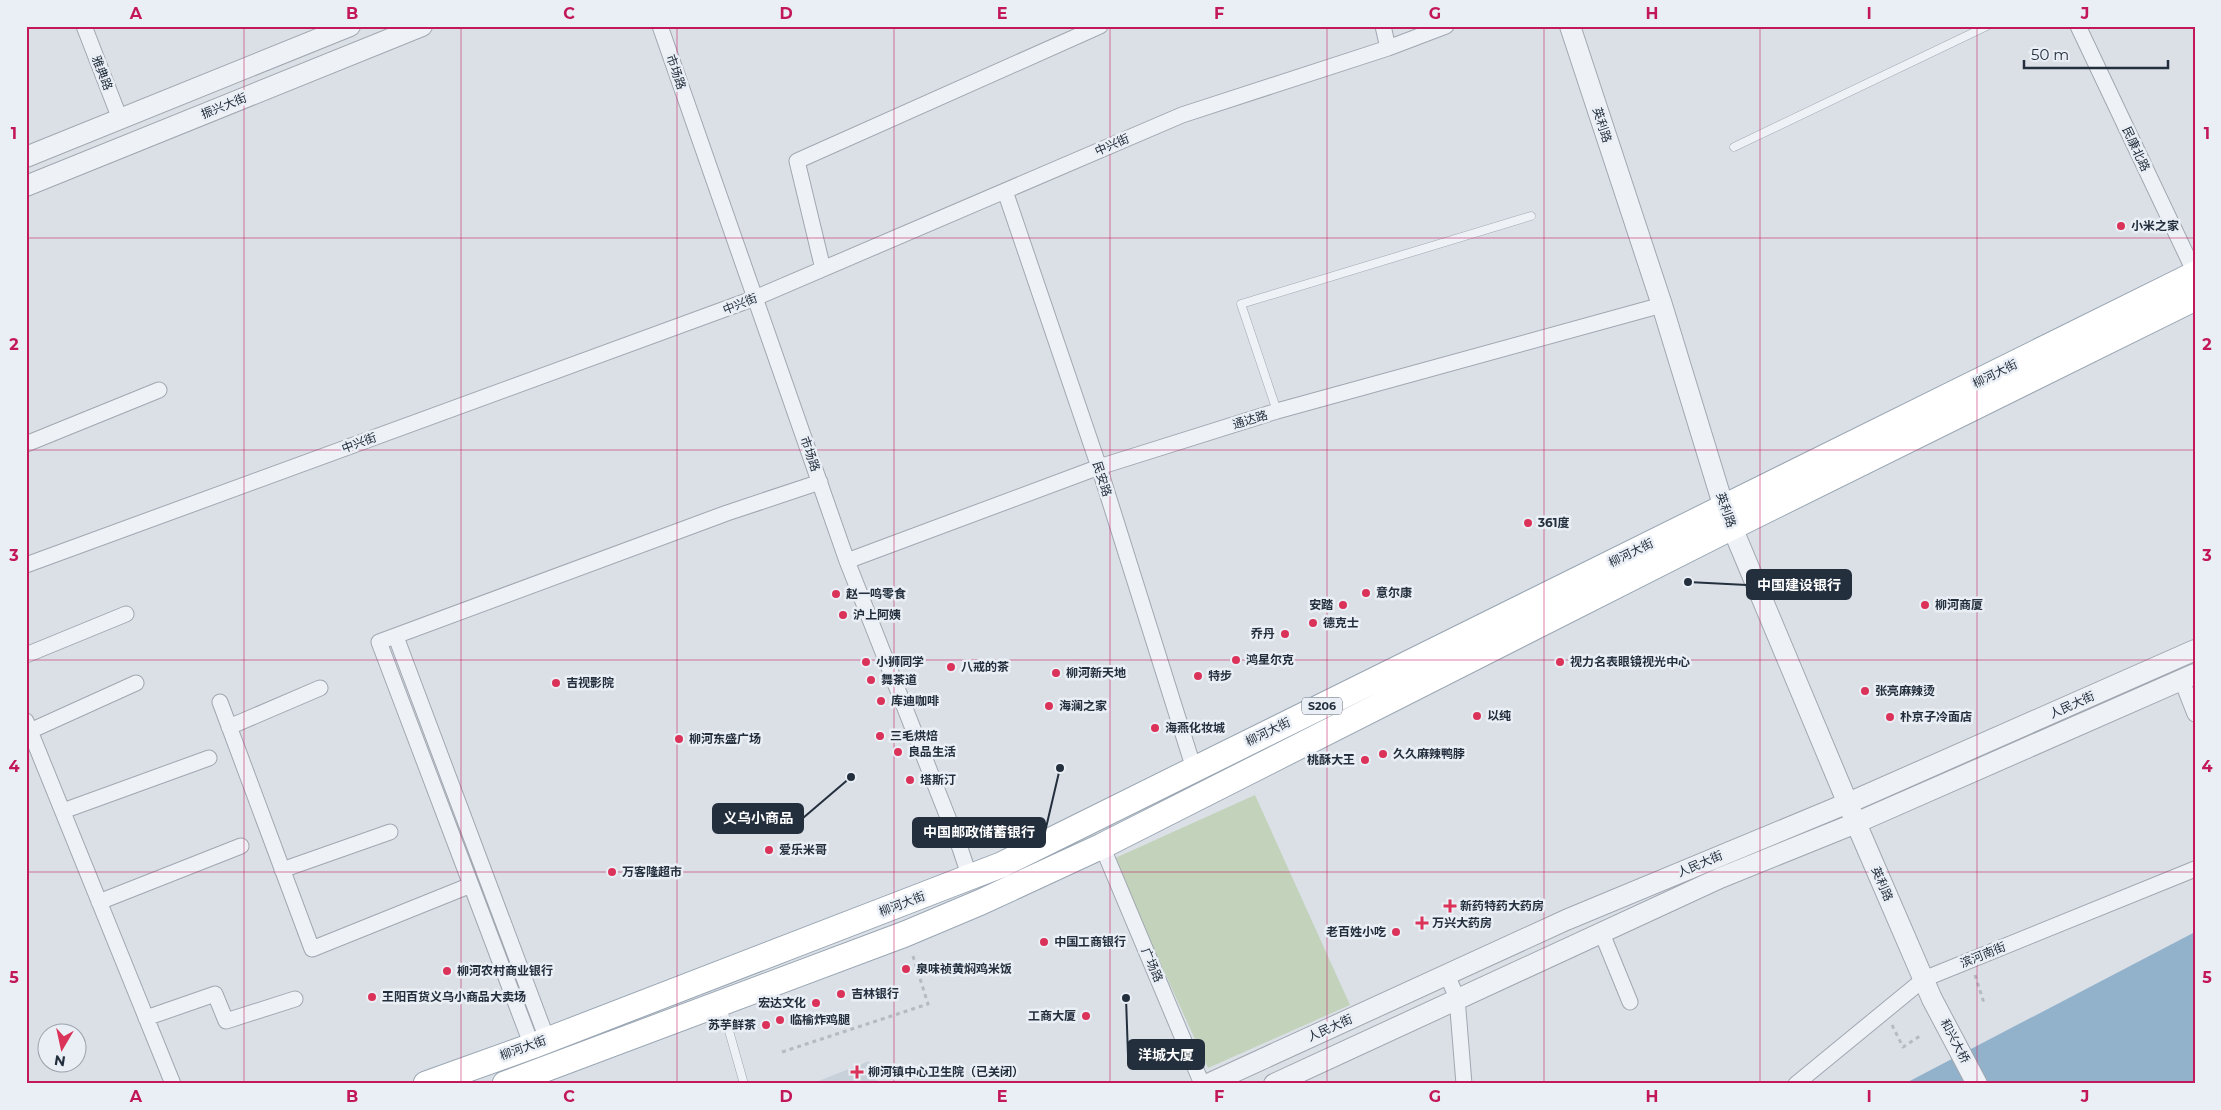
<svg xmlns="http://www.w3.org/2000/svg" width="2221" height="1110" font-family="Montserrat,'Noto Sans SC',sans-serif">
<rect width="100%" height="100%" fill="#dbe0e7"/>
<path fill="#c8d0d9" d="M 869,1061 L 878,1084 L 811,1084 Z"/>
<path fill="#c2d2bb" d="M 1255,795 L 1350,1005 L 1208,1068 L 1113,859 Z"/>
<path fill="#92b2cb" d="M 2195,932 L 2195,1084 L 1904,1084 Z"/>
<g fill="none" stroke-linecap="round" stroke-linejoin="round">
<defs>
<path id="service" d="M 1734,147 L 1987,26
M 1277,411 L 1241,304 L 1531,216
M 722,1006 L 744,1084"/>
<path id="minor" d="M 84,26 L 120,119
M 660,26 L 847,561 L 960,848 L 970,878
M 1383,26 L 1388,48
M 2078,26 L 2195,273
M 1005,191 L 1099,467 L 1194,769
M 823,269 L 797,161 L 1100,26
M 26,444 L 159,390
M 847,561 L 1099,467 L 1277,411 L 1662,305
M 26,565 L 755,298 L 1182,115 L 1388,48 L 1446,26
M 396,637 L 547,1039
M 26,655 L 126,614
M 2182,681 L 2195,714
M 220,702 L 312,949 L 471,885
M 26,721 L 173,1084
M 229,727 L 320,688
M 30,731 L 136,683
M 63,811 L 209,758
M 1102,846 L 1202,1084
M 282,870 L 390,832
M 99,902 L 241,846
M 1601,931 L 1630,1002
M 1447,975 L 1457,998 L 1464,1084
M 146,1018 L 215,994 L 226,1021 L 295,999
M 532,1046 L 379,642 L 727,513 L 820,482
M 1796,1084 L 1924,979 L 2195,869"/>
<path id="tertiary" d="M 1570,26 L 1662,305 L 1724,508 L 1856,823 L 1932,999 L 1977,1084
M 26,157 L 350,26
M 26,186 L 422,26
M 1208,1084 L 1566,920 L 1855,800 L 2195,650
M 1274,1084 L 1720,878 L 1856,823 L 2195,674"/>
<path id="primary" d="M 426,1084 L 532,1046 L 1001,865 L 2195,274
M 505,1084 L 905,934 L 981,902 L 1102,846 L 1732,527 L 2195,298"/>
</defs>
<use href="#service" stroke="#a0a7b1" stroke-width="9"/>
<use href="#minor" stroke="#a0a7b1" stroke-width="17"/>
<use href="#tertiary" stroke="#a0a7b1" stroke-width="22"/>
<use href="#primary" stroke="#99a6b3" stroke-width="27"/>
<path stroke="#b5bbc2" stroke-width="3" stroke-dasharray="4 4" stroke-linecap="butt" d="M 1975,975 L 1984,1003
M 1892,1025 L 1903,1047 L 1920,1036
M 782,1052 L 928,1004 L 912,953"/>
<use href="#service" stroke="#eef1f5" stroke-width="8"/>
<use href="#minor" stroke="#eef1f5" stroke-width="15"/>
<use href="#tertiary" stroke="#eef1f5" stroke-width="20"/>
<use href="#primary" stroke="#fff" stroke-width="25"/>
</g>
<path fill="none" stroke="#c2185b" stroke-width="1" stroke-opacity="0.55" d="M 244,26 L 244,1084M 461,26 L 461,1084M 677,26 L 677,1084M 894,26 L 894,1084M 1110,26 L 1110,1084M 1327,26 L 1327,1084M 1544,26 L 1544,1084M 1760,26 L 1760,1084M 1977,26 L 1977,1084M 26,238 L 2195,238M 26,450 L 2195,450M 26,660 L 2195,660M 26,872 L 2195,872"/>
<g fill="#da3259" stroke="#eaeff5" stroke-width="2">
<circle cx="2121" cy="226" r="5"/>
<circle cx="1528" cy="523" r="5"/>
<circle cx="1366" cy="593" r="5"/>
<circle cx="836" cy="594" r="5"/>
<circle cx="1343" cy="605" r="5"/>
<circle cx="1925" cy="605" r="5"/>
<circle cx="843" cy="615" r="5"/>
<circle cx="1313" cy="623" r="5"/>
<circle cx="1285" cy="634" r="5"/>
<circle cx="1236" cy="660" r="5"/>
<circle cx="866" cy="662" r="5"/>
<circle cx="1560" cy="662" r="5"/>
<circle cx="951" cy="667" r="5"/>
<circle cx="1056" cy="673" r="5"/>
<circle cx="1198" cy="676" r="5"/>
<circle cx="871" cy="680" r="5"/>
<circle cx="556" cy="683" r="5"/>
<circle cx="1865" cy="691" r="5"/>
<circle cx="881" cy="701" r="5"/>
<circle cx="1049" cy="706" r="5"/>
<circle cx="1477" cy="716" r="5"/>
<circle cx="1890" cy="717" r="5"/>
<circle cx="1155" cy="728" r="5"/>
<circle cx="880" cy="736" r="5"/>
<circle cx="679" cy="739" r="5"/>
<circle cx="898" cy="752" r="5"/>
<circle cx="1383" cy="754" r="5"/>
<circle cx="1365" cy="760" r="5"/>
<circle cx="910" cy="780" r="5"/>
<circle cx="769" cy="850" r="5"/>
<circle cx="612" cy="872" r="5"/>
<path d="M1447.5 898.5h5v5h5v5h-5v5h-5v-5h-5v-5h5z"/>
<path d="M1419.5 915.5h5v5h5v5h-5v5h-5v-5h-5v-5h5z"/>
<circle cx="1396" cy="932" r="5"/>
<circle cx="1044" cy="942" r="5"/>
<circle cx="906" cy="969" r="5"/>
<circle cx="447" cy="971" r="5"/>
<circle cx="841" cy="994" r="5"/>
<circle cx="372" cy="997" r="5"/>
<circle cx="816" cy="1003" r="5"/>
<circle cx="1086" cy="1016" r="5"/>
<circle cx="780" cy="1020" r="5"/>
<circle cx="766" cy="1025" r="5"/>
<path d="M854.5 1064.5h5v5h5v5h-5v5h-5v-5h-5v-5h5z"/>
</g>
<g text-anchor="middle" stroke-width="5" stroke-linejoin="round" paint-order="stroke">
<rect fill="#eaeff5" stroke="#5f6975" stroke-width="1" x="1302" y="697.5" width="40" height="17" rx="4"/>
<g font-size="11" font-weight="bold" fill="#242f3e">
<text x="1322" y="710">S206</text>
</g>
<g font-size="12" fill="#242f3e" stroke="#eaeff5">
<text transform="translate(676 72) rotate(71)" y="4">市场路</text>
<text transform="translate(102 73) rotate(69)" y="4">雅典路</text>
<text transform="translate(224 106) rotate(-22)" y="4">振兴大街</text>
<text transform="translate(1602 125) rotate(72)" y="4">英利路</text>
<text transform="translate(1112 145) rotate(-23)" y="4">中兴街</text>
<text transform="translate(2136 149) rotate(65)" y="4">民康北路</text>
<text transform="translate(740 304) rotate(-21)" y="4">中兴街</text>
<text transform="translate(1995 374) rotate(-26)" y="4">柳河大街</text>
<text transform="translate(1250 420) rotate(-17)" y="4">通达路</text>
<text transform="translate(359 443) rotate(-20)" y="4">中兴街</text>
<text transform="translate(810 454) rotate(71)" y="4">市场路</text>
<text transform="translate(1102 479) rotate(72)" y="4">民安路</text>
<text transform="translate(1726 510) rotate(71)" y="4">英利路</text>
<text transform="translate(1631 553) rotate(-26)" y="4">柳河大街</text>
<text transform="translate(2072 705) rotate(-24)" y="4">人民大街</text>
<text transform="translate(1268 732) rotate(-26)" y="4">柳河大街</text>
<text transform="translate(1700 864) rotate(-23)" y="4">人民大街</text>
<text transform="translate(1882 884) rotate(67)" y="4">英利路</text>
<text transform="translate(902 904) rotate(-21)" y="4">柳河大街</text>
<text transform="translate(1983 955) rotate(-22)" y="4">滨河南街</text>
<text transform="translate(1152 965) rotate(67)" y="4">广场路</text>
<text transform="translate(1330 1028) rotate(-24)" y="4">人民大街</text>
<text transform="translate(1955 1041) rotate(62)" y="4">和兴大桥</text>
<text transform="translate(523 1048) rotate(-20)" y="4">柳河大街</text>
</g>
<g font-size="12" font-weight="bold" fill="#242f3e" stroke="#eaeff5" text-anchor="start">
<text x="2131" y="230">小米之家</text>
<text x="1538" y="527">361度</text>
<text x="1376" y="597">意尔康</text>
<text x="846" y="598">赵一鸣零食</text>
<text x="1333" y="609" text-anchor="end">安踏</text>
<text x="1935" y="609">柳河商厦</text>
<text x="853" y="619">沪上阿姨</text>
<text x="1323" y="627">德克士</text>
<text x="1275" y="638" text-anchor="end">乔丹</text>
<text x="1246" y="664">鸿星尔克</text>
<text x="876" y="666">小狮同学</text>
<text x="1570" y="666">视力名表眼镜视光中心</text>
<text x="961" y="671">八戒的茶</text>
<text x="1066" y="677">柳河新天地</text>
<text x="1208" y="680">特步</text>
<text x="881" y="684">舞茶道</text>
<text x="566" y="687">吉视影院</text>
<text x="1875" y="695">张亮麻辣烫</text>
<text x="891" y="705">库迪咖啡</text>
<text x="1059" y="710">海澜之家</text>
<text x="1487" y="720">以纯</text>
<text x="1900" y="721">朴京子冷面店</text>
<text x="1165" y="732">海燕化妆城</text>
<text x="890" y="740">三毛烘焙</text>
<text x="689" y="743">柳河东盛广场</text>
<text x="908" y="756">良品生活</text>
<text x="1393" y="758">久久麻辣鸭脖</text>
<text x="1355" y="764" text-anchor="end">桃酥大王</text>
<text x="920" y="784">塔斯汀</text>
<text x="779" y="854">爱乐米哥</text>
<text x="622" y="876">万客隆超市</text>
<text x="1460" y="910">新药特药大药房</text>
<text x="1432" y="927">万兴大药房</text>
<text x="1386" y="936" text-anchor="end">老百姓小吃</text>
<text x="1054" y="946">中国工商银行</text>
<text x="916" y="973">泉味祯黄焖鸡米饭</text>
<text x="457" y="975">柳河农村商业银行</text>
<text x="851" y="998">吉林银行</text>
<text x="382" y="1001">王阳百货义乌小商品大卖场</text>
<text x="806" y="1007" text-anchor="end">宏达文化</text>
<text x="1076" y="1020" text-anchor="end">工商大厦</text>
<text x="790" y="1024">临榆炸鸡腿</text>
<text x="756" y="1029" text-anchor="end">苏芋鲜茶</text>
<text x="868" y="1076">柳河镇中心卫生院（已关闭）</text>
</g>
</g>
<path fill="none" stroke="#242f3e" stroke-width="2" d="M1688 582L1747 585M851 777L803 818M1060 768L1045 832M1126 998L1128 1055"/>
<g fill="#242f3e" stroke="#eaeff5" stroke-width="2">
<circle cx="1688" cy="582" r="5"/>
<circle cx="851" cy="777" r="5"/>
<circle cx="1060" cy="768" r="5"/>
<circle cx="1126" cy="998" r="5"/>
</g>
<g fill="#242f3e" stroke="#242f3e" stroke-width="2">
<rect x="1747" y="570" width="104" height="29" rx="5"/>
<rect x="713" y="804" width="90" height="29" rx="5"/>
<rect x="913" y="818" width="132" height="29" rx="5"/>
<rect x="1128" y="1040" width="76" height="29" rx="5"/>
</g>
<g font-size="14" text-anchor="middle" font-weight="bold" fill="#fff">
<text x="1799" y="590">中国建设银行</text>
<text x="758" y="823">义乌小商品</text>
<text x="979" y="837">中国邮政储蓄银行</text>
<text x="1166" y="1060">洋城大厦</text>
</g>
<rect width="2221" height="1110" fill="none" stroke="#eaeff5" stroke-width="55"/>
<g transform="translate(62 1048) rotate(189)"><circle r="24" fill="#eaeff5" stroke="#9ba2ac"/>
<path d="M0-4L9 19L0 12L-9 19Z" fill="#da3259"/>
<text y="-8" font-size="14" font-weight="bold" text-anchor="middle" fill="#242f3e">N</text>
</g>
<path d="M2024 60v8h144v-8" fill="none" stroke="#242f3e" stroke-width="2.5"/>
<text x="2031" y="60" font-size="15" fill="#242f3e" stroke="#eaeff5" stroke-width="4" paint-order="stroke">50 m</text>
<rect x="28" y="28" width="2166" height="1054" fill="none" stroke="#c2185b" stroke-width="2"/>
<g font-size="16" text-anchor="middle" font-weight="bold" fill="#c2185b">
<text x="136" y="19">A</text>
<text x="352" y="19">B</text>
<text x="569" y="19">C</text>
<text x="786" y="19">D</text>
<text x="1002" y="19">E</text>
<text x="1219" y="19">F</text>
<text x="1435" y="19">G</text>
<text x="1652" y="19">H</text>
<text x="1869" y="19">I</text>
<text x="2085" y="19">J</text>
<text x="14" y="139">1</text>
<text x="2207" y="139">1</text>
<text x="14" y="350">2</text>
<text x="2207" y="350">2</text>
<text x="14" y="561">3</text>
<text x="2207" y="561">3</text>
<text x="14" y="772">4</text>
<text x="2207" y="772">4</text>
<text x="14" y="983">5</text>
<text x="2207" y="983">5</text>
<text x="136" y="1102">A</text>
<text x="352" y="1102">B</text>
<text x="569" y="1102">C</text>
<text x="786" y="1102">D</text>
<text x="1002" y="1102">E</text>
<text x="1219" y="1102">F</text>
<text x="1435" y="1102">G</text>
<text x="1652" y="1102">H</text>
<text x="1869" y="1102">I</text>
<text x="2085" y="1102">J</text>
</g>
</svg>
